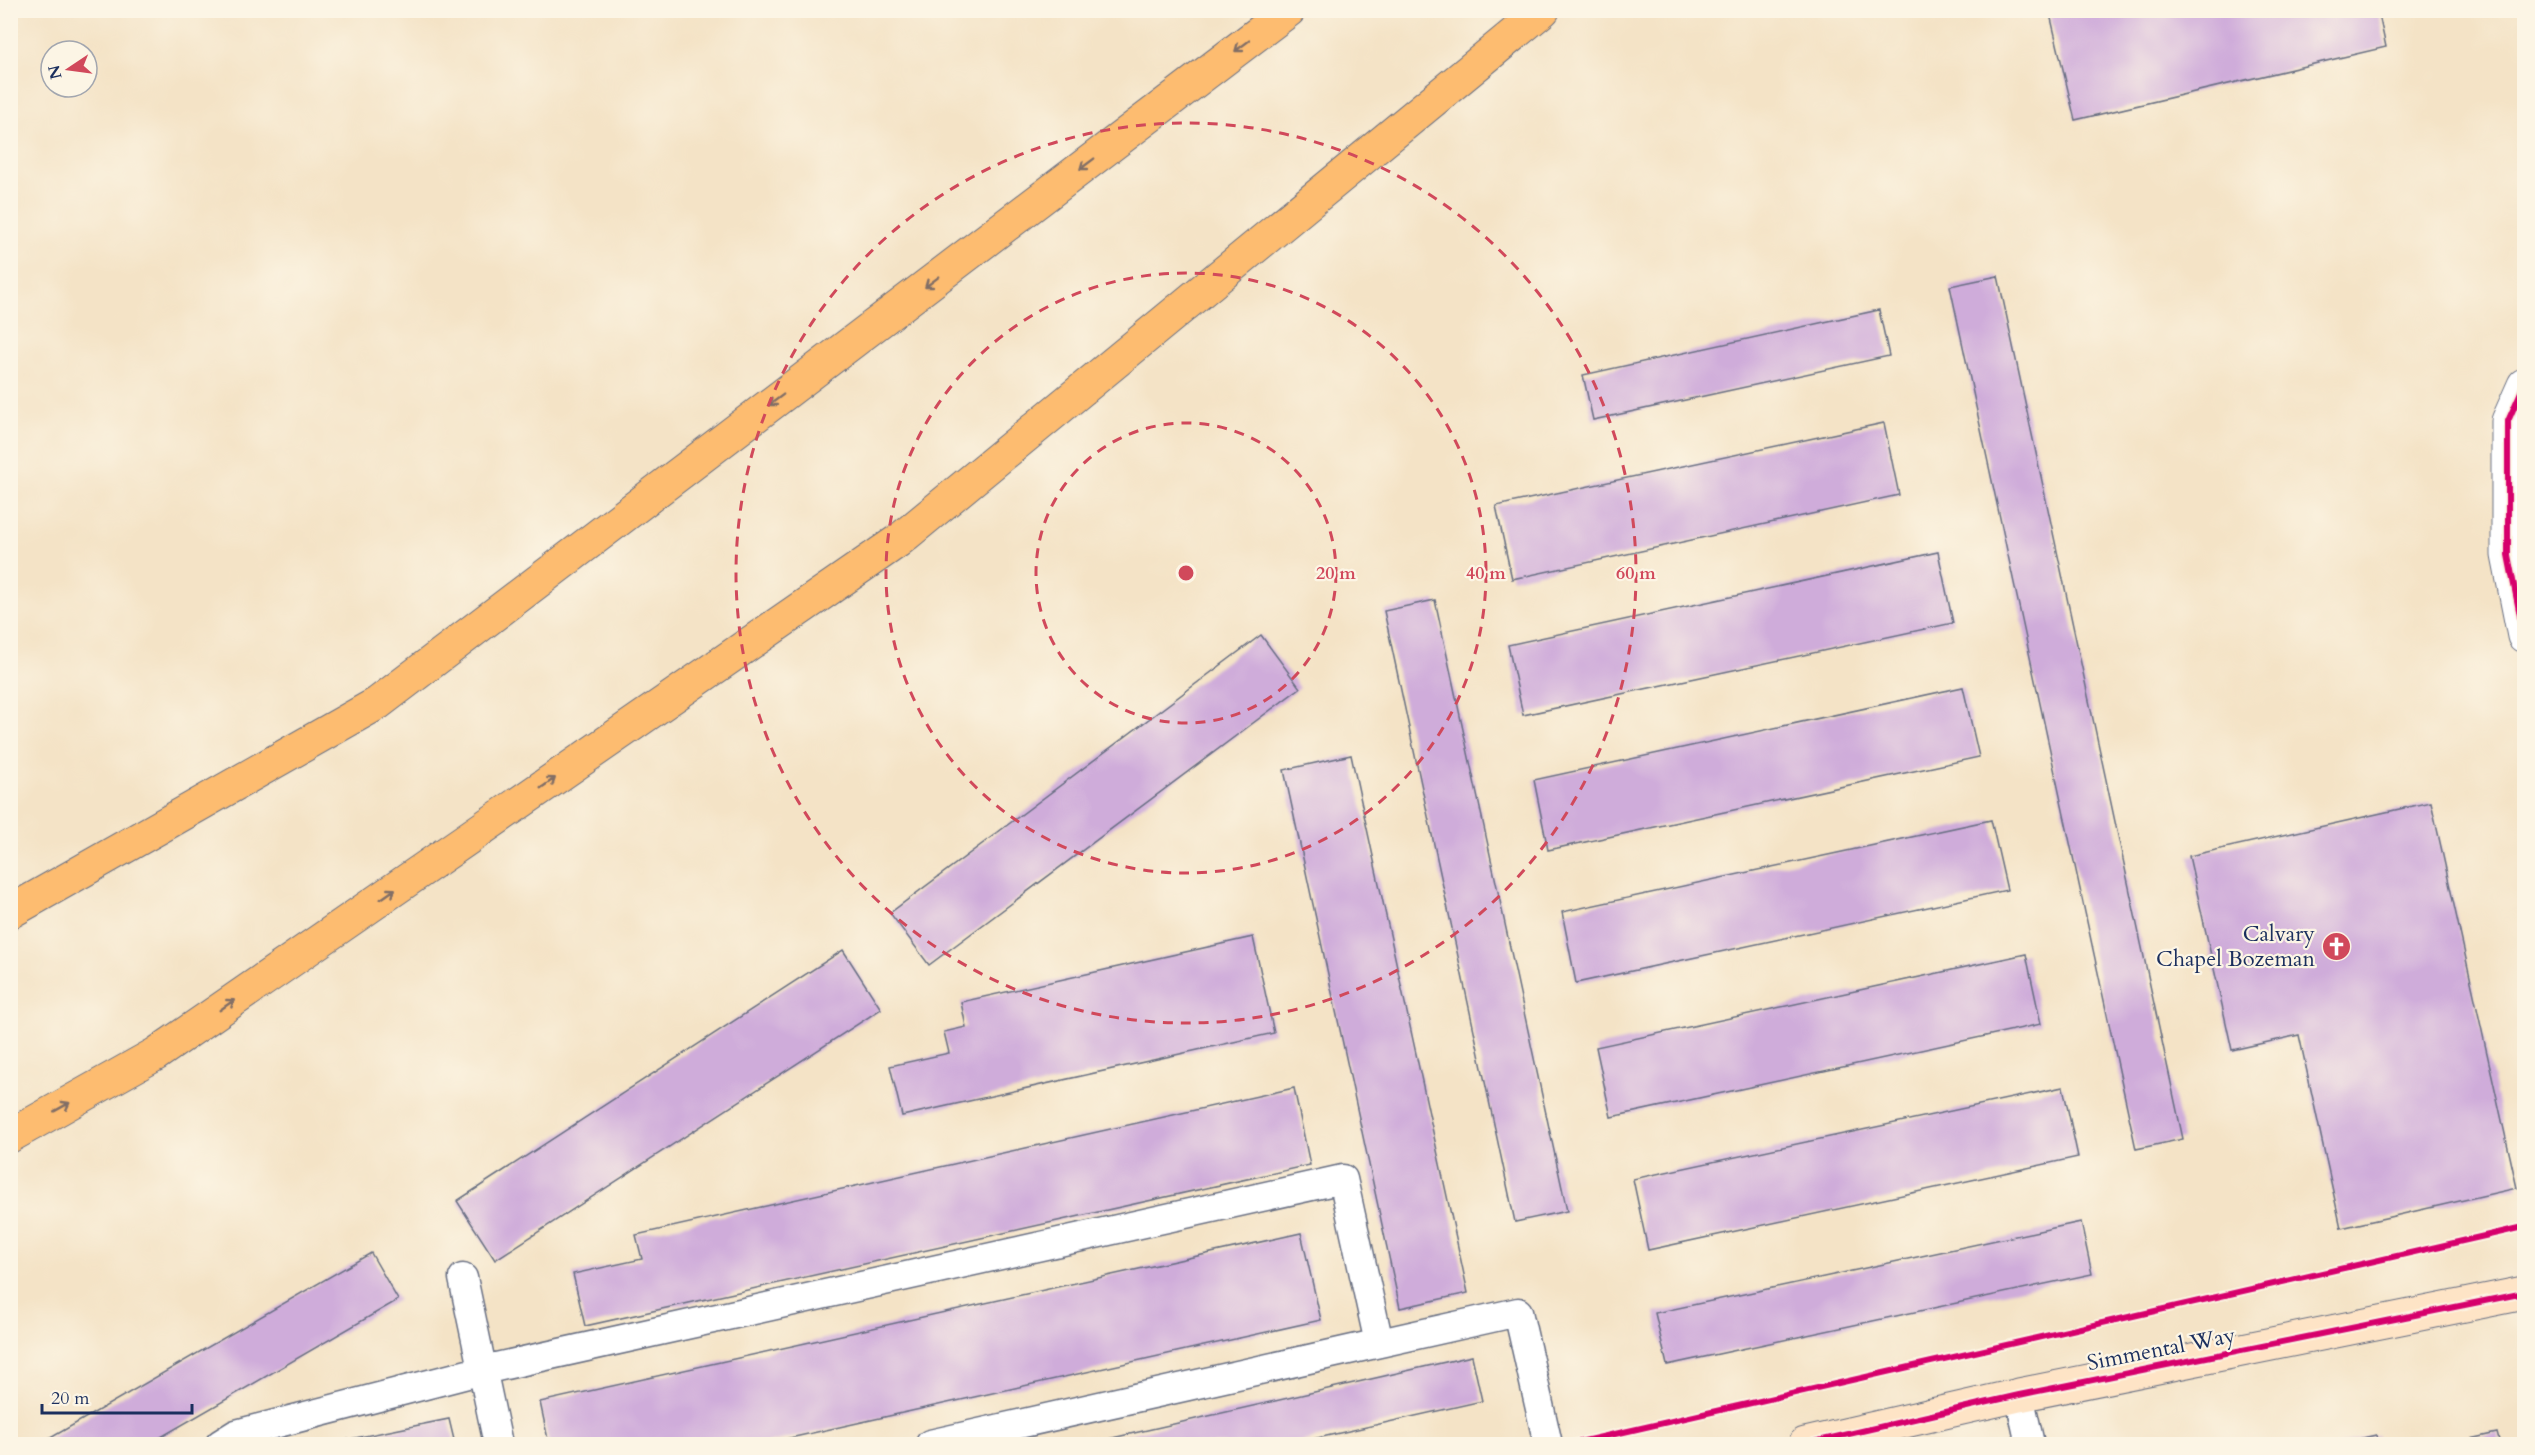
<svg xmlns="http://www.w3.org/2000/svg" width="2535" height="1455" font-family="Cardo,serif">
<rect width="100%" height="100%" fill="#fcf5e5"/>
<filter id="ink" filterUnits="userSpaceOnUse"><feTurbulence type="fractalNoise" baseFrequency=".0167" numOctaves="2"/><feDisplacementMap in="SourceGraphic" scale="12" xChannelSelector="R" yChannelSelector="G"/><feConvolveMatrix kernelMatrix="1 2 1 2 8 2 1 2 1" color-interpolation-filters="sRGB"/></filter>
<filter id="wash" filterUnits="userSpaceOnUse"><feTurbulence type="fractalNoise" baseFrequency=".008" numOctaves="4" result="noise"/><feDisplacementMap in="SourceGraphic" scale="24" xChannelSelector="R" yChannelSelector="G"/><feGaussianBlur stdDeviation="1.35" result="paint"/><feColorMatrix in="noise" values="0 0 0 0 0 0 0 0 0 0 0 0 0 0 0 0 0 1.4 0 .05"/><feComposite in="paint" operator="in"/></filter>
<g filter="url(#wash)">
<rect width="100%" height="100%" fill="#f4e3c6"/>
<g id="blocks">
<path fill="#cfacda" d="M 2049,10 L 2378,10 L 2386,47 L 2075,120 Z
M 1998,276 L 2183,1139 L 2136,1149 L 1950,286 Z
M 1879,310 L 1889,356 L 1593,420 L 1583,375 Z
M 1884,423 L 1899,495 L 1512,579 L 1496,506 Z
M 1938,552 L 1953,623 L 1523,715 L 1508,645 Z
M 1435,600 L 1567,1211 L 1515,1222 L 1384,611 Z
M 1261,635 L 1300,688 L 929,965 L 890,913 Z
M 1963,687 L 1979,757 L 1548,850 L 1534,780 Z
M 1351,755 L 1468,1293 L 1400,1308 L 1284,770 Z
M 2431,802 L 2517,1188 L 2341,1228 L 2299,1035 L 2232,1050 L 2189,856 Z
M 1991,820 L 2007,890 L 1576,983 L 1562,912 Z
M 1253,937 L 1274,1033 L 902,1116 L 890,1066 L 949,1053 L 944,1032 L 966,1027 L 961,1002 Z
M 843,950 L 881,1009 L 495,1260 L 457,1201 Z
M 2026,954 L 2041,1024 L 1611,1117 L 1596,1047 Z
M 2063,1087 L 2078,1157 L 1648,1250 L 1633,1179 Z
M 1294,1088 L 1310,1165 L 585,1326 L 573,1274 L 642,1259 L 636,1235 Z
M 2081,1222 L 2092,1274 L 1667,1365 L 1655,1313 Z
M 1301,1233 L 1321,1320 L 763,1444 L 549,1444 L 540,1402 Z
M 371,1253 L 398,1300 L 149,1444 L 40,1444 Z
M 1472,1356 L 1482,1401 L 1291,1444 L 1086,1444 Z
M 449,1419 L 455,1444 L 330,1444 L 330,1443 Z
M 2497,1433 L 2500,1444 L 2447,1444 Z
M 2376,1435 L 2378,1444 L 2337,1444 Z"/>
</g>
</g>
<g filter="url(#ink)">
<use href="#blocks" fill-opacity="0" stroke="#676e82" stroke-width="1.5"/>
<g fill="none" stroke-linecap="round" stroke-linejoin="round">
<defs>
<path id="lane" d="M 463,1278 L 498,1444
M 2019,1395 L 2030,1444
M 220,1444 L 236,1434 L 483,1370 L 1343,1179 L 1379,1343
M 930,1444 L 1518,1312 L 1548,1444"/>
<path id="street" d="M 2524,385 L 2508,421 L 2508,555 L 2524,636"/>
<path id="secondary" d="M 1805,1444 L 2019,1395 L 2524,1293"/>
<path id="highway" d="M 10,912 L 378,703 L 1289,10
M 10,1136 L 156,1054 L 898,541 L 1543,10"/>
</defs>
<use href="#lane" stroke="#676e82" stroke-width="31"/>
<use href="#street" stroke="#676e82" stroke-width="35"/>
<use href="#secondary" stroke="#676e82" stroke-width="35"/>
<use href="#highway" stroke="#676e82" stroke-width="35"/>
<use href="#lane" stroke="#fff" stroke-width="28"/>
<use href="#street" stroke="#fff" stroke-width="33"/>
<use href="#secondary" stroke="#fee4c6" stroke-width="33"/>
<use href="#highway" stroke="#fdbc70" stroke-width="33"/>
<defs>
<path id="cycleway" d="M 2524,385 L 2508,421 L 2508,555 L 2524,636
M 1571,1444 L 2524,1227
M 1805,1444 L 2019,1395 L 2524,1293"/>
</defs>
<use href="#cycleway" stroke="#fcf5e5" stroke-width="10"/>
<use href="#cycleway" stroke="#d6006c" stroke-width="6"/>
</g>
<defs><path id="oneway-shaft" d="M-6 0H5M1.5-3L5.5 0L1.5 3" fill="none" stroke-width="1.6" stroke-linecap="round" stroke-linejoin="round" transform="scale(1.5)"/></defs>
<g stroke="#816e66">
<use href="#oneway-shaft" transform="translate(1242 46) rotate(143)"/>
<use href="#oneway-shaft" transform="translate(1087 164) rotate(143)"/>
<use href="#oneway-shaft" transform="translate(932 282) rotate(143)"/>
<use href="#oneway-shaft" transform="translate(776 400) rotate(143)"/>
<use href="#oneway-shaft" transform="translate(548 783) rotate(-35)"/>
<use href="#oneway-shaft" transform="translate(388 894) rotate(-35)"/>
<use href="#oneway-shaft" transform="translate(227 1005) rotate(-35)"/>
<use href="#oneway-shaft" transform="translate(62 1107) rotate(-29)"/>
</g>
</g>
<g fill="none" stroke="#d1495b" stroke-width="3" stroke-dasharray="10 8">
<circle cx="1186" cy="573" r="150"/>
<circle cx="1186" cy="573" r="300"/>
<circle cx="1186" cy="573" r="450"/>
</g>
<defs>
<symbol id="church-disc" viewBox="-11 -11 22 22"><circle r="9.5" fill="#d1495b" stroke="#fcf5e5"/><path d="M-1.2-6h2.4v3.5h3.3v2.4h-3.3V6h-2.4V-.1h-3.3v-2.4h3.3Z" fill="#fff"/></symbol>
</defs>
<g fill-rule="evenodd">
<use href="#church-disc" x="2320" y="930" width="33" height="33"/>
</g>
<g text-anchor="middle" stroke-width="4.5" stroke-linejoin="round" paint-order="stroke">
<g font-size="22" fill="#1b2f5e" stroke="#fcf5e5" text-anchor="end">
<text x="2315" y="941">Calvary<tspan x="2315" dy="25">Chapel Bozeman</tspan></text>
</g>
<g font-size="22" fill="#1b2f5e" stroke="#fcf5e5">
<text transform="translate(2161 1348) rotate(-11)" y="8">Simmental Way</text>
</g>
</g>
<circle cx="1186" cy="573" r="9" fill="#d1495b" stroke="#fcf5e5" stroke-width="3"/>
<g font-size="18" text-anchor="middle" font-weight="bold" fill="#d1495b" stroke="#fcf5e5" stroke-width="4.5" stroke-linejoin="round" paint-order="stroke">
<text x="1336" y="579">20 m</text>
<text x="1486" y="579">40 m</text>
<text x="1636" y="579">60 m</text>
</g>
<rect width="2535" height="1455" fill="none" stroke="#fcf5e5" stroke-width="36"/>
<g transform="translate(69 69) rotate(257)"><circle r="28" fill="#fcf5e5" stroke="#a2a6af" stroke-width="1.5"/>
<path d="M0-4.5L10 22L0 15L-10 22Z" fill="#d1495b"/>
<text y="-9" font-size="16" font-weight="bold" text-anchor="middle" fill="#1b2f5e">N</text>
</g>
<path d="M42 1404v9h150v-9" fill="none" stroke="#1b2f5e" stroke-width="3"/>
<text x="51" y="1404" font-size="18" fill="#1b2f5e" stroke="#fcf5e5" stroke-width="4.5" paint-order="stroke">20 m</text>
</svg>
